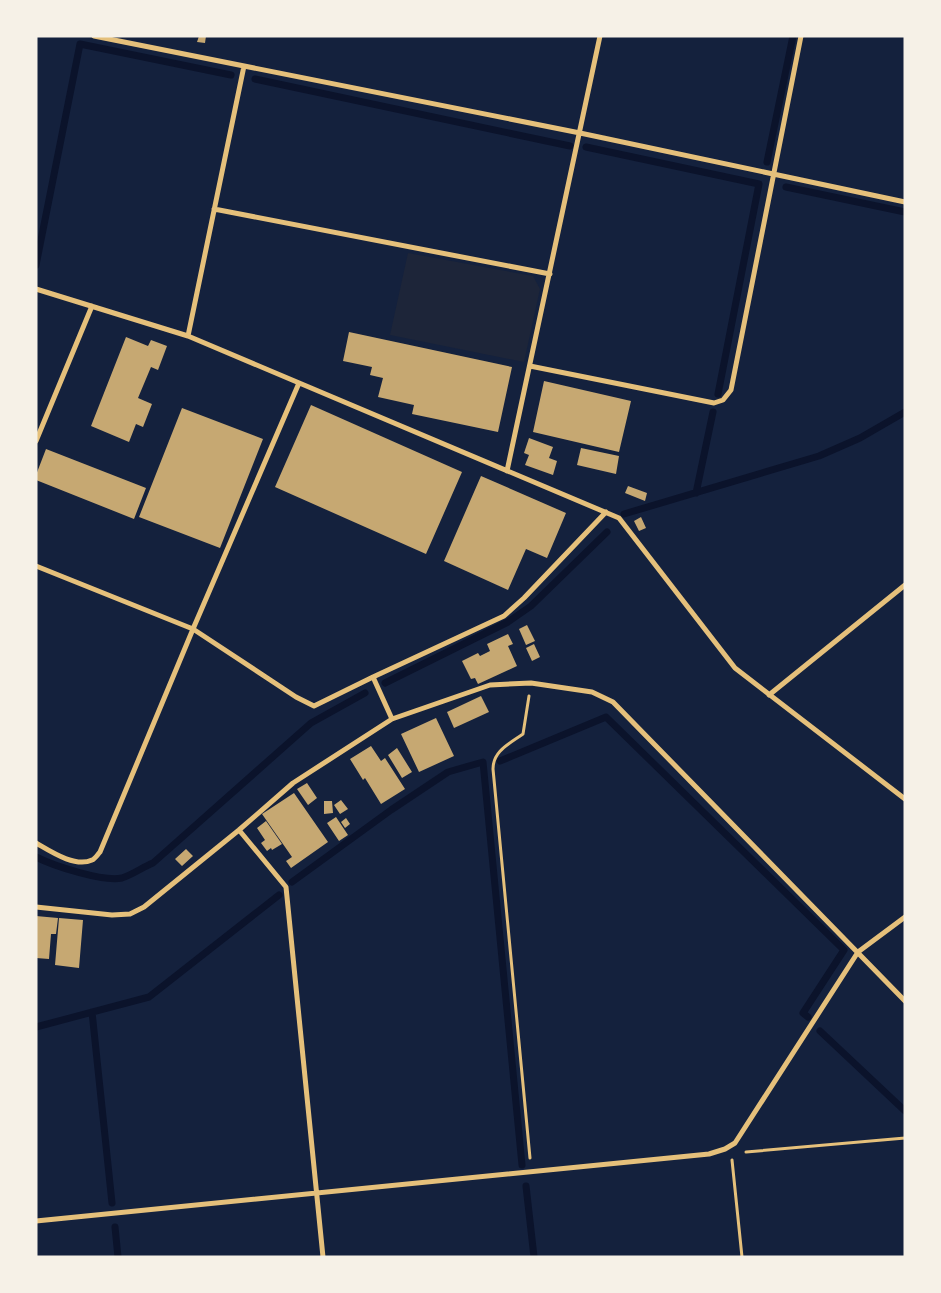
<svg xmlns="http://www.w3.org/2000/svg" width="941" height="1293" font-family="Montserrat,sans-serif">
<rect width="100%" height="100%" fill="#14213d"/>
<path fill="#1d2539" d="M 408,253 L 533,276 L 540,289 L 524,362 L 390,335 Z"/>
<g fill="none" stroke-linecap="round" stroke-linejoin="round">
<path stroke="#0b132b" stroke-width="7" d="M 255,79 L 570,146
M 586,147 L 759,184 L 718,394
M 767,162 L 793,36
M 786,187 L 905,212
M 36,265 L 80,44 L 231,75
M 696,493 L 713,412
M 624,514 L 819,456 L 860,438 L 905,412
M 385,683 L 508,622 L 531,606 L 607,532
M 500,761 L 606,717 L 844,950 L 803,1013 L 808,1017
M 36,857 C 54,866 103,882 122,878 C 132,875 143,867 153,863 L 311,723 L 365,693
M 292,882 L 391,810 L 448,772 L 483,762 L 522,1165
M 92,1012 L 112,1203
M 36,1027 L 149,997 L 279,895
M 820,1031 L 905,1111
M 526,1186 L 534,1257
M 115,1227 L 118,1257"/>
</g>
<path fill="#c6a872" d="M 199,36 L 206,36 L 205,43 L 197,42 Z
M 349,332 L 512,367 L 498,432 L 412,414 L 414,405 L 378,397 L 383,378 L 370,375 L 372,367 L 343,361 Z
M 126,337 L 148,346 L 151,340 L 167,346 L 158,370 L 151,367 L 138,398 L 152,404 L 143,427 L 136,424 L 129,442 L 91,426 Z
M 544,381 L 631,401 L 619,452 L 533,432 Z
M 311,405 L 462,472 L 426,554 L 275,487 Z
M 182,408 L 263,439 L 220,548 L 139,517 Z
M 529,438 L 553,447 L 549,458 L 557,461 L 553,475 L 525,465 L 529,455 L 524,453 Z
M 581,448 L 619,456 L 616,474 L 577,465 Z
M 46,449 L 146,488 L 134,519 L 36,480 L 36,475 Z
M 481,476 L 566,513 L 547,558 L 526,549 L 508,590 L 444,561 Z
M 628,486 L 647,493 L 645,501 L 625,493 Z
M 641,517 L 646,528 L 639,531 L 634,521 Z
M 527,625 L 535,641 L 526,645 L 519,629 Z
M 508,634 L 513,644 L 508,646 L 517,666 L 478,684 L 475,678 L 471,679 L 462,661 L 478,653 L 480,656 L 490,651 L 487,644 Z
M 534,644 L 540,657 L 532,661 L 526,648 Z
M 481,696 L 489,712 L 454,728 L 447,712 Z
M 436,718 L 454,756 L 419,772 L 401,734 Z
M 371,746 L 381,761 L 385,758 L 405,789 L 381,804 L 365,778 L 363,780 L 350,759 Z
M 397,748 L 412,772 L 402,778 L 388,755 Z
M 307,783 L 317,798 L 308,805 L 297,789 Z
M 294,793 L 328,842 L 291,868 L 286,861 L 292,857 L 262,814 Z
M 341,800 L 348,809 L 340,814 L 334,805 Z
M 324,801 L 332,801 L 333,813 L 324,814 Z
M 336,817 L 348,835 L 339,841 L 327,823 Z
M 346,818 L 350,824 L 345,828 L 341,822 Z
M 266,821 L 282,844 L 272,850 L 271,848 L 267,851 L 261,843 L 265,840 L 257,828 Z
M 186,849 L 193,856 L 182,866 L 175,859 Z
M 36,916 L 58,918 L 56,934 L 51,934 L 49,959 L 36,958 Z
M 59,918 L 83,920 L 79,968 L 55,965 Z"/>
<g fill="none" stroke-linecap="round" stroke-linejoin="round">
<path stroke="#e5c07b" stroke-width="3" d="M 529,696 L 523,734 C 509,744 493,751 493,769 L 530,1158
M 746,1152 L 905,1138
M 732,1160 L 742,1257"/>
<path stroke="#e5c07b" stroke-width="5" d="M 94,36 L 580,133 L 905,202
M 214,209 L 550,274
M 36,289 L 188,336 L 619,518 L 735,668 L 905,799
M 188,336 L 244,66
M 530,366 L 714,403 L 723,400 L 731,390 L 801,36
M 36,441 L 92,306
M 507,471 L 600,36
M 36,566 L 193,629 L 296,697 L 314,706 L 373,677 L 392,719
M 373,677 L 504,616 L 524,598 L 606,512
M 769,695 L 905,585
M 239,830 L 286,887 L 323,1257
M 36,843 C 50,851 75,868 92,860 C 95,859 98,854 100,852 L 193,629 L 299,383
M 36,907 L 112,915 L 130,914 L 144,907 L 239,830 L 293,783 L 392,719 L 490,685 L 531,683 L 592,692 L 613,702 L 905,1001
M 36,1221 L 709,1154 L 725,1149 L 735,1143 L 858,952 L 905,917"/>
</g>
<rect width="941" height="1293" fill="none" stroke="#f6f1e7" stroke-width="75"/>
</svg>
